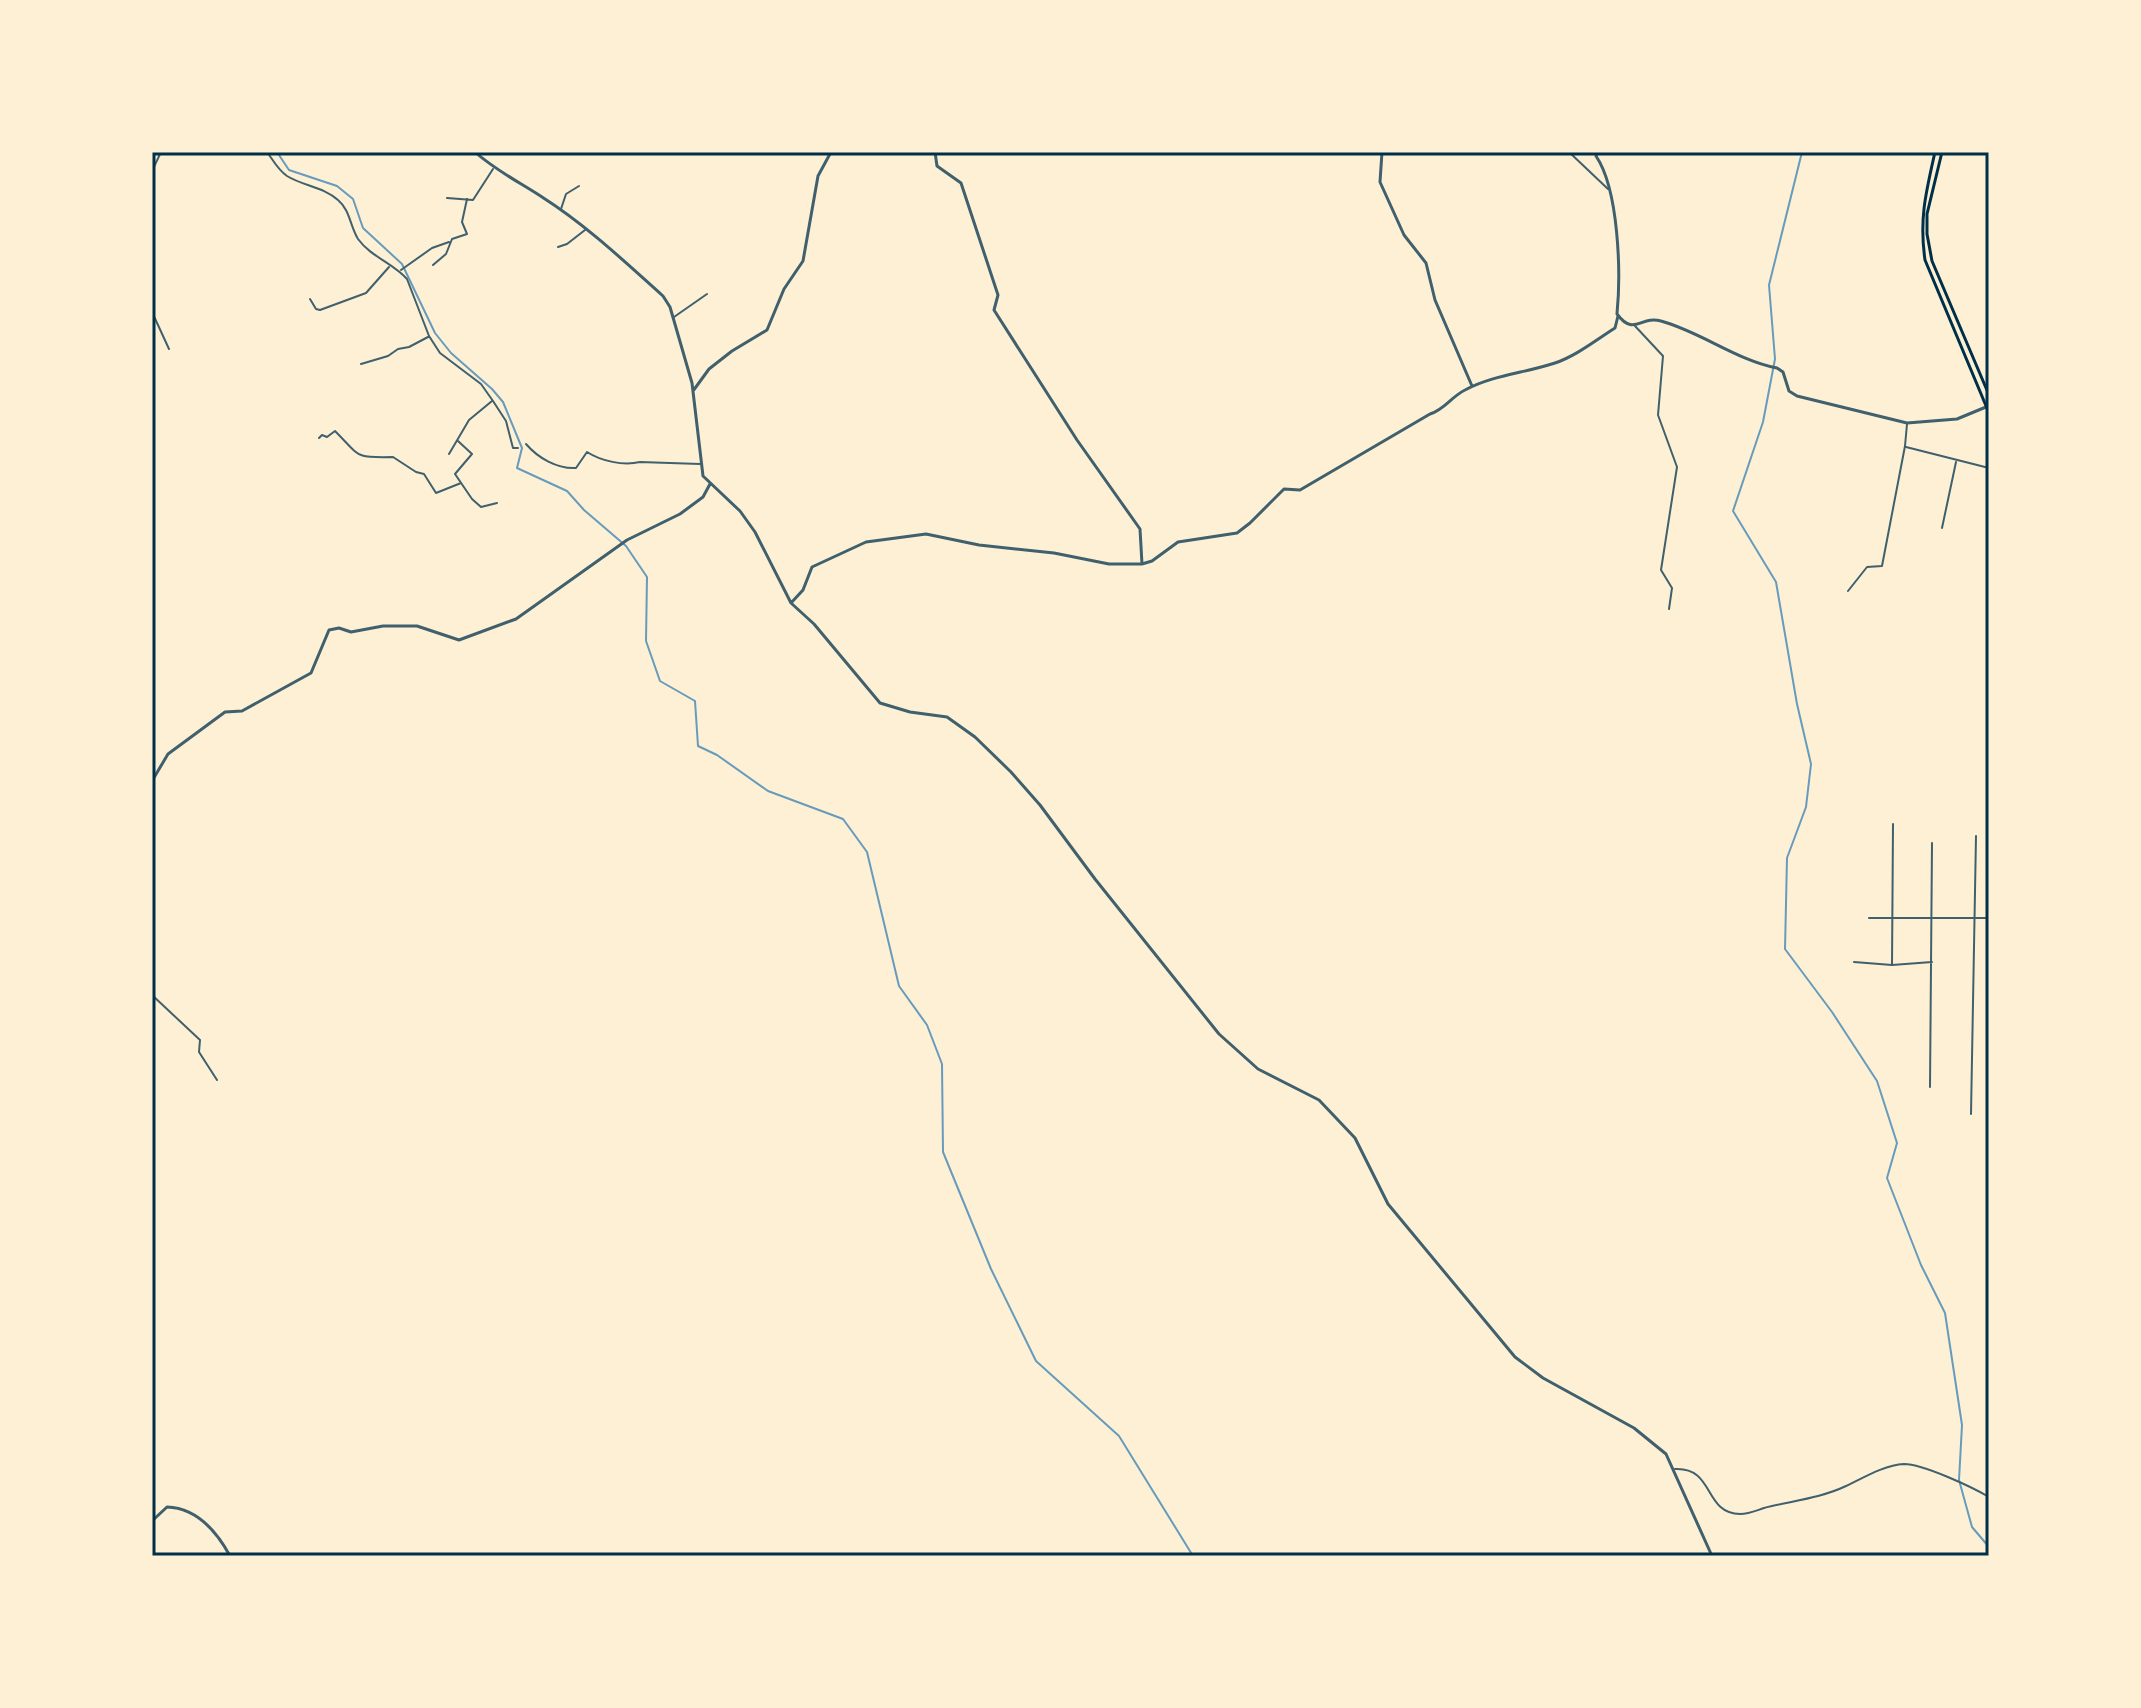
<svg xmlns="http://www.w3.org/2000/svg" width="2141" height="1708" font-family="Arial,sans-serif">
<rect width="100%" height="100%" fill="#fdf0d5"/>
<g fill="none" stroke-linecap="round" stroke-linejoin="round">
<path stroke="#669bbc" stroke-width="2" d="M 277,152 L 289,170 L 337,186 L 353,199 L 363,228 L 402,264 L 435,333 L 451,353 L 492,389 L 503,402 L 522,448 L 517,468 L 567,491 L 584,510 L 626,546 L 647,577 L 646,641 L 660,681 L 695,701 L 698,746 L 717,755 L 768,791 L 843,819 L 867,852 L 899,986 L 927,1025 L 942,1064 L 943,1152 L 991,1269 L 1036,1361 L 1119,1436 L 1193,1556
M 1802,152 L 1769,285 L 1775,359 L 1763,422 L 1733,511 L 1776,582 L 1797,704 L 1811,764 L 1806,807 L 1787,858 L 1785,949 L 1832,1012 L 1877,1081 L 1897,1143 L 1887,1178 L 1921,1265 L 1945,1313 L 1962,1425 L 1959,1480 L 1972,1527 L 1989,1547 L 1989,1556"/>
<path stroke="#3f606c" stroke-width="2" d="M 267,152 C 273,160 278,170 287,176 C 303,186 324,187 338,200 C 350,210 350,226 358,239 C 371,257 393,263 407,279 L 429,336 L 440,353 L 481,384 L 493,401 L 506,421 L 513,448 L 518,448
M 1569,152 L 1608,189
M 152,171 L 161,152
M 447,198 L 473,200 L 493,169
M 561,209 L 566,194 L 579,186
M 558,247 L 567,244 L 585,230
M 433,265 L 446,254 L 452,239 L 467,234 L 462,222 L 467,199
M 401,270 L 432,248 L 449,242
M 310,299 L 316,309 L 320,310 L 366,293 L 389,267
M 152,312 L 169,349
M 674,317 L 707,294
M 1635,326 L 1663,356 L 1658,415 L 1677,467 L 1661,570 L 1672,588 L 1669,609
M 361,364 L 388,356 L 398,349 L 409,347 L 428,337
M 319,438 L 322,435 L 327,437 L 335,431 C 361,457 354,458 393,457 L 416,472 L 424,474 L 436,493 L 461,483
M 458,441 L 472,454 L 455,474 L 472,499 L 481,507 L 497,503
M 526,444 C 538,458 557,469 576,468 L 587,452 C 601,461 623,466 640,462 L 700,464
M 1906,447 L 1989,468
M 449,454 L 469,420 L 492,401
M 1942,528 L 1956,462
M 1848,591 L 1867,567 L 1882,566 L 1905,446 L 1907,424
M 1869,918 L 1989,918
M 1854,962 L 1892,965 L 1932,962
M 1892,965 L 1893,824
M 152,995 L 200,1040 L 199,1052 L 217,1080
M 1930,1087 L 1932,843
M 1971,1114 L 1976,836
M 1675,1469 C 1715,1467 1703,1513 1740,1514 C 1749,1514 1755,1511 1764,1508 C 1791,1501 1821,1498 1846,1486 C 1863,1478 1884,1465 1904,1464 C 1923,1464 1972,1487 1989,1497"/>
<path stroke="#3f606c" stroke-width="3" d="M 475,152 C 495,170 519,182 542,197 C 586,225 624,261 663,296 L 670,307 L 692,383 L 703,476 L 740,511 L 755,532 L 791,603 L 814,624 L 880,703 L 910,712 L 947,717 L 975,737 L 1011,772 L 1040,805 L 1095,879 L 1219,1034 L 1258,1069 L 1319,1100 L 1355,1138 L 1388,1204 L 1515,1357 L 1543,1378 L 1634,1428 L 1666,1454 L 1712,1556
M 935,152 L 937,166 L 961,183 L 998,295 L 994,310 L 1077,440 L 1140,529 L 1142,564
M 1382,152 L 1380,182 L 1404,235 L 1426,263 L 1435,300 L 1472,386
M 1597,152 L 1596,156 C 1619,190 1621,273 1617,314 C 1634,337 1641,315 1661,321 C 1701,332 1736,360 1777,368 L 1783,372 L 1789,391 L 1797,396 L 1907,423 L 1957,419 L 1986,407
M 693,391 L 709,369 L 732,351 L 767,330 L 784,289 L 803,261 L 818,176 L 831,152
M 791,603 L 803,590 L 812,567 L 866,542 L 926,534 L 979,545 L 1054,553 L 1109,564 L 1142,564 L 1152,561 L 1178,542 L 1237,533 L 1250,523 L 1284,489 L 1300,490 L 1430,414 C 1444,410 1451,397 1465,390 C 1493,375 1525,373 1555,363 C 1576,356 1596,340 1615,328 L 1618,316
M 152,781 L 168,754 L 225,712 L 242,711 L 311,673 L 329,630 L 339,628 L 351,632 L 383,626 L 417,626 L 459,640 L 516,619 L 627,540 L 680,514 L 703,497 L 710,484
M 152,1521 L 167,1507 C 197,1508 217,1532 230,1556"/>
<path stroke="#003049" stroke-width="3" d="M 1935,152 C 1926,192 1919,219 1925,260 L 1989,413
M 1942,152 L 1927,214 L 1927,234 L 1932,261 L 1989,395"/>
</g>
<rect width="2141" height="1708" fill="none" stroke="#fdf0d5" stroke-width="308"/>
<rect x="154" y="154" width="1833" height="1400" fill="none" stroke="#003049" stroke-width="3"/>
</svg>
